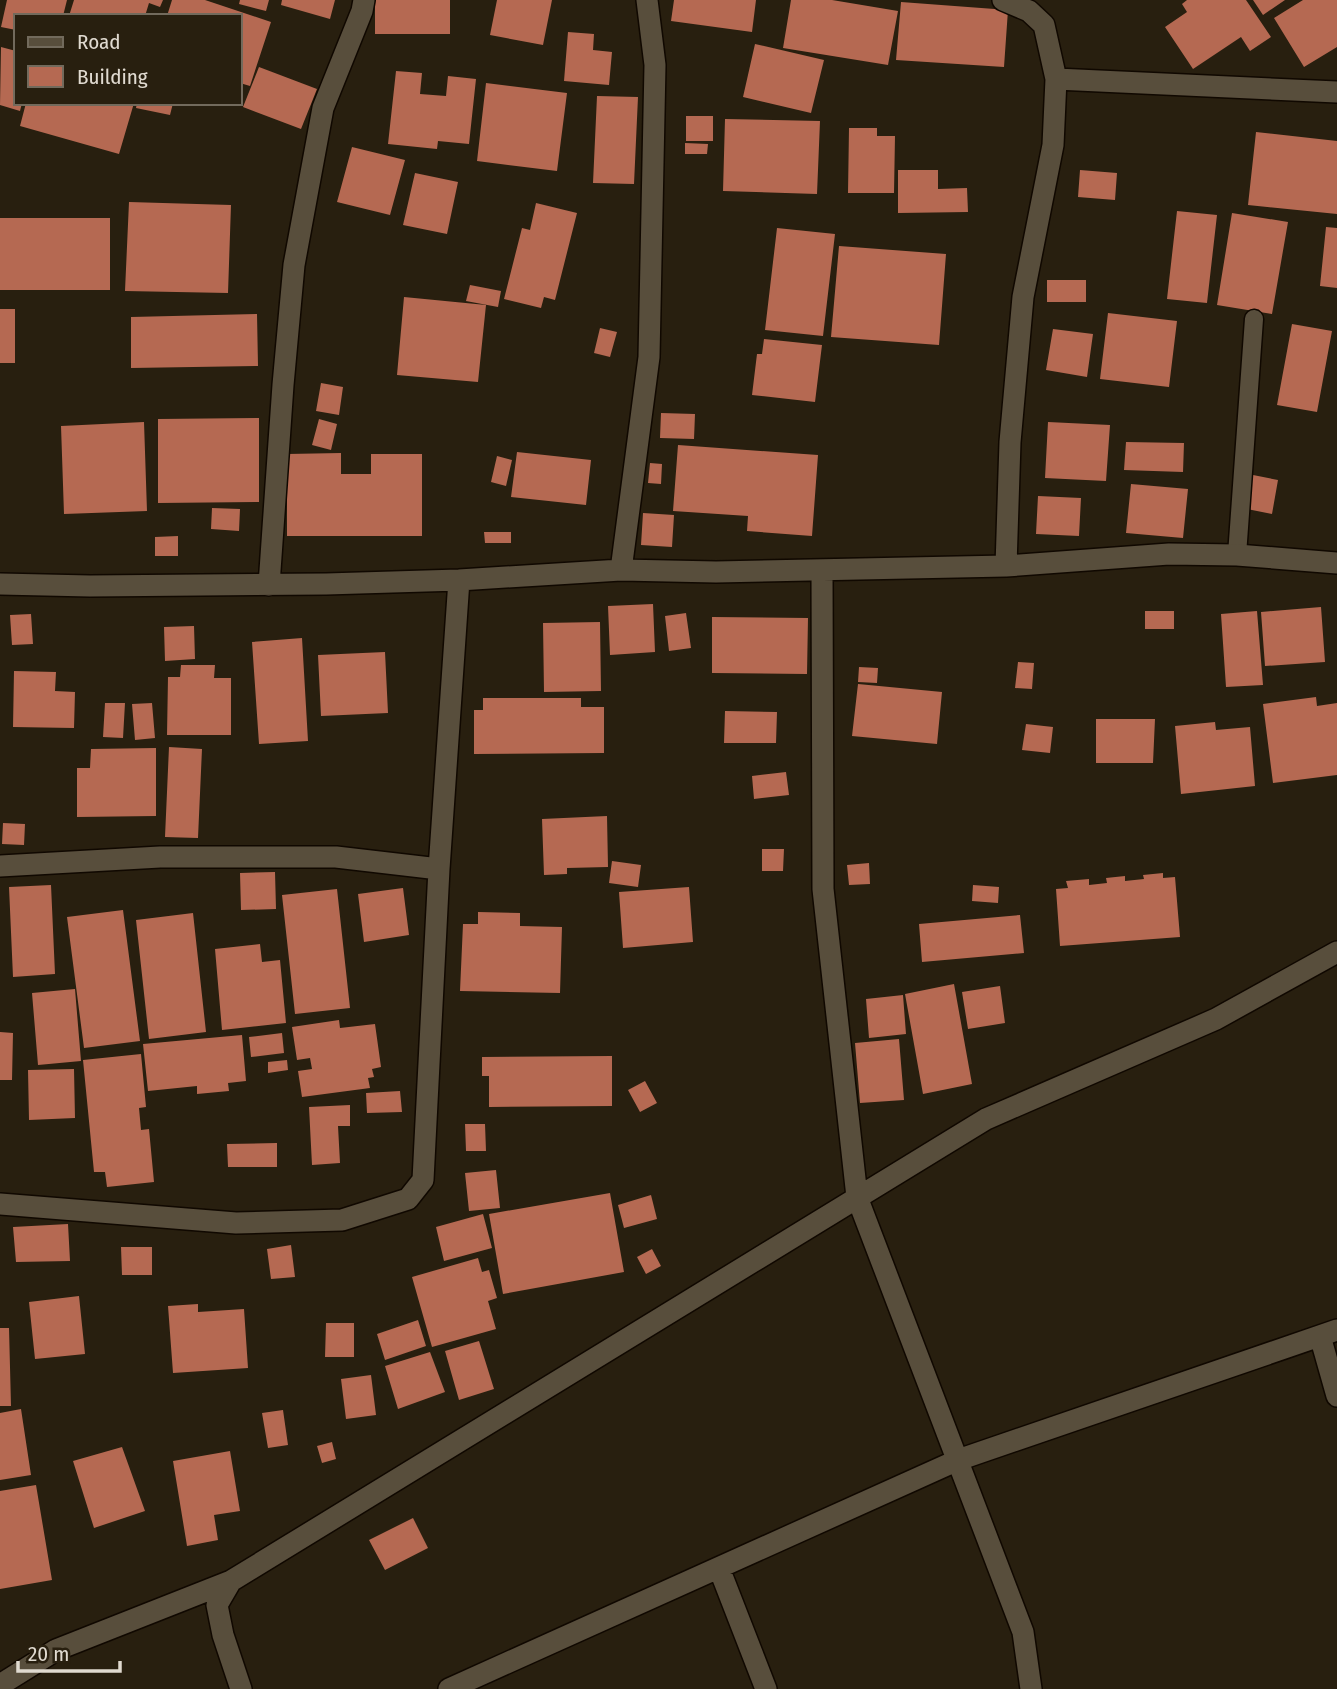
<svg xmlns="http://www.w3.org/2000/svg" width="1337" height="1689" font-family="'Fira Sans Condensed',sans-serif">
<rect width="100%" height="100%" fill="#281f0f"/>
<path fill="#b56952" d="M 7,0 L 67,0 L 63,16 L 16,16 L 16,30 L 1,27 Z
M 74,0 L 163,0 L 160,7 L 149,3 L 145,16 L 69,16 Z
M 172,0 L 205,0 L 271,22 L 250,86 L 240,83 L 240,16 L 167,16 Z
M 240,0 L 269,0 L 266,11 L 239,4 Z
M 282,0 L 335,0 L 330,19 L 281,5 Z
M 375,0 L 450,0 L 450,34 L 375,34 Z
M 497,0 L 552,0 L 543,45 L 490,35 Z
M 674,0 L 756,0 L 752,32 L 671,21 Z
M 791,0 L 832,0 L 898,11 L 888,65 L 783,48 Z
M 1187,0 L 1246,0 L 1271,37 L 1250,51 L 1241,37 L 1193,69 L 1165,27 L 1187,12 L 1182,4 Z
M 1253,0 L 1285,0 L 1263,15 Z
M 1303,0 L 1337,0 L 1337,47 L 1304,67 L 1274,18 Z
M 901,2 L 1008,10 L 1004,67 L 896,60 Z
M 568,32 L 594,34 L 593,50 L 612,52 L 609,85 L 564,81 Z
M 755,44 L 824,60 L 811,113 L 743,97 Z
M 1,47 L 16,51 L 16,103 L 22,103 L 20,111 L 0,105 Z
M 259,67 L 317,89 L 301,129 L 243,107 Z
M 396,71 L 422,73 L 420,94 L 446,96 L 448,76 L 476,79 L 469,144 L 438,141 L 437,149 L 388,144 Z
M 486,83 L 567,93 L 557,171 L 477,161 Z
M 597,96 L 638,97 L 634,184 L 593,183 Z
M 26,103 L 134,103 L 119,154 L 20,126 Z
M 137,103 L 173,103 L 170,115 L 136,108 Z
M 686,116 L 713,116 L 713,141 L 686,141 Z
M 725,119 L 820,121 L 817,194 L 723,191 Z
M 849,128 L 877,128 L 877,136 L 895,136 L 894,193 L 848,193 Z
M 1256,132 L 1337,141 L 1337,214 L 1248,205 Z
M 685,143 L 708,144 L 707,154 L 685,154 Z
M 352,147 L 405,160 L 390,215 L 337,202 Z
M 898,170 L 938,170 L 938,189 L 967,188 L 968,212 L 898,213 Z
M 1080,170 L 1117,173 L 1115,200 L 1078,197 Z
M 415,173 L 458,182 L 447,234 L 403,225 Z
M 129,202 L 231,205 L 228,293 L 125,291 Z
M 536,203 L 577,213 L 555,300 L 544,297 L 541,308 L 504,299 L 522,228 L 530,230 Z
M 1177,211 L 1217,215 L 1207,303 L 1167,299 Z
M 1232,213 L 1288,222 L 1272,314 L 1217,305 Z
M 0,218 L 110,218 L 110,290 L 0,290 Z
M 1326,227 L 1337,228 L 1337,288 L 1320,286 Z
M 777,228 L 835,234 L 823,336 L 765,330 Z
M 839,246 L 946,254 L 939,345 L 831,337 Z
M 1047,280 L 1086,280 L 1086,302 L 1047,302 Z
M 470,285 L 501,291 L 498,307 L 466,301 Z
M 404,297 L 486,305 L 478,382 L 397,375 Z
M 0,309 L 15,309 L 15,363 L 0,363 Z
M 1108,313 L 1177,321 L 1169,387 L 1100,379 Z
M 257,314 L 258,366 L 131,368 L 131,317 Z
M 1292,324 L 1332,331 L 1317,412 L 1277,405 Z
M 600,328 L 617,332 L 610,357 L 594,353 Z
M 1053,329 L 1093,334 L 1087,377 L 1046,370 Z
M 764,339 L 822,345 L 815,402 L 752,395 L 757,354 L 762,354 Z
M 321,383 L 343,387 L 339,415 L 316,411 Z
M 661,413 L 695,414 L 694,439 L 660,438 Z
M 259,418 L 259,502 L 158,503 L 158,419 Z
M 319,419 L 337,424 L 331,450 L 312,445 Z
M 144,422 L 147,511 L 64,514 L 61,426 Z
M 1048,422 L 1110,425 L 1106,481 L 1045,478 Z
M 1126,442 L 1184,443 L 1183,472 L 1124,470 Z
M 678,445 L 818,455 L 812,536 L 747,531 L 748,516 L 673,511 Z
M 517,452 L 591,460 L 586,505 L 511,497 Z
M 341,453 L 341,474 L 371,474 L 371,454 L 422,454 L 422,536 L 287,536 L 287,454 Z
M 497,456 L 512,460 L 506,486 L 491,482 Z
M 650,463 L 662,464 L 661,484 L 648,483 Z
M 1248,474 L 1278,480 L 1272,514 L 1242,508 Z
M 1131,484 L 1188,489 L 1183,538 L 1126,533 Z
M 1038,496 L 1081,498 L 1079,536 L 1036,534 Z
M 212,508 L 240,509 L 239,531 L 211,529 Z
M 643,513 L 674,515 L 672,547 L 641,545 Z
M 484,532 L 511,532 L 511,543 L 485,543 Z
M 178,536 L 178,556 L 155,556 L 155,537 Z
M 653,604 L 655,652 L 610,655 L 608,606 Z
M 1321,607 L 1325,662 L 1265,666 L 1261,612 Z
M 1145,611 L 1174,611 L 1174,629 L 1145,629 Z
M 1257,611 L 1263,685 L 1226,687 L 1221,614 Z
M 686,613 L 691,648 L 669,651 L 665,616 Z
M 31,614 L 33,644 L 12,645 L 10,615 Z
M 712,617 L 808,618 L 807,674 L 712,673 Z
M 600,622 L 601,691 L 544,692 L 543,623 Z
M 194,626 L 195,659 L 165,661 L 164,627 Z
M 302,638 L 308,741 L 259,744 L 252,642 Z
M 385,652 L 388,713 L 321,716 L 318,655 Z
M 1018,662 L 1034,663 L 1032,689 L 1015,688 Z
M 181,665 L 215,665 L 214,678 L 231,678 L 231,735 L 167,735 L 168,677 L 180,677 Z
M 859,667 L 878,668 L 877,683 L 858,682 Z
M 14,671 L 56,672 L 55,691 L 75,692 L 74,728 L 13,727 Z
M 858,684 L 942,692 L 937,744 L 852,736 Z
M 1316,697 L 1317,706 L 1337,703 L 1337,775 L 1273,783 L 1263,704 Z
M 483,698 L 581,698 L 581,707 L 604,707 L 604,753 L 474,754 L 474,710 L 483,710 Z
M 105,703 L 125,703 L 123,738 L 103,737 Z
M 152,703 L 155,738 L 135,740 L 132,704 Z
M 725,711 L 777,712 L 776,743 L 724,743 Z
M 1096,719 L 1155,719 L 1153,763 L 1096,763 Z
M 1215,722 L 1216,730 L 1250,727 L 1255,786 L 1181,794 L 1175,726 Z
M 1026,724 L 1053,727 L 1050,753 L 1022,750 Z
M 169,747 L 202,749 L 198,838 L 165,837 Z
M 156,748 L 156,816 L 77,817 L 77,768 L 90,768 L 91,749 Z
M 786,772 L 789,795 L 754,799 L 752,776 Z
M 607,816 L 608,867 L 567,868 L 567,874 L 544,875 L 542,819 Z
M 3,823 L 25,824 L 24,845 L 2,844 Z
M 762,849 L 784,849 L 783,871 L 762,871 Z
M 612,861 L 641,865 L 638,887 L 609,883 Z
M 869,863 L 870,884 L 849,885 L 847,865 Z
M 275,872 L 276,909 L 241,910 L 240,873 Z
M 1163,873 L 1163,878 L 1175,877 L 1180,937 L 1060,946 L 1056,889 L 1068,888 L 1066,881 L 1089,879 L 1089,885 L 1107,883 L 1106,878 L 1125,876 L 1125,881 L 1144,879 L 1143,875 Z
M 51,885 L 55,974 L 13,977 L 9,887 Z
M 973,885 L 999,887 L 998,903 L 972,901 Z
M 689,887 L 693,942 L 623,948 L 619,892 Z
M 403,888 L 409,935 L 364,942 L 358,894 Z
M 337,889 L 350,1008 L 295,1014 L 282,895 Z
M 123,910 L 140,1041 L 84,1048 L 67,917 Z
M 478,912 L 520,913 L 520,926 L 562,927 L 560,993 L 460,991 L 463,924 L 478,924 Z
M 193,913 L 206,1032 L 149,1039 L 136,920 Z
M 1020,915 L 1024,953 L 922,962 L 919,924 Z
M 260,944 L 262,962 L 280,960 L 286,1023 L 222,1030 L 215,949 Z
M 954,984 L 972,1084 L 923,1094 L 905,994 Z
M 1000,986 L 1005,1023 L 968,1029 L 962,992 Z
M 75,989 L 81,1061 L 38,1065 L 32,993 Z
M 903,995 L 906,1034 L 869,1038 L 866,999 Z
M 339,1020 L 340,1028 L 375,1024 L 381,1067 L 372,1069 L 374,1077 L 368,1078 L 370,1088 L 302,1097 L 298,1071 L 312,1069 L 310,1058 L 297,1060 L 292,1027 Z
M 0,1032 L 13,1033 L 12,1080 L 0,1080 Z
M 282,1033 L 284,1053 L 251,1057 L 249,1037 Z
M 242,1035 L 246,1081 L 228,1083 L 229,1091 L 197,1094 L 197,1086 L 148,1091 L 143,1044 Z
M 899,1039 L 904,1100 L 860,1103 L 855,1043 Z
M 141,1054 L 146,1107 L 139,1108 L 141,1130 L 149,1129 L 154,1182 L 107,1187 L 105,1172 L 94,1172 L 83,1060 Z
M 612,1056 L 612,1106 L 489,1107 L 489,1076 L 482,1076 L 482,1057 Z
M 287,1060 L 288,1070 L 268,1073 L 268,1062 Z
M 74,1069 L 75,1118 L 29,1120 L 28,1070 Z
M 645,1081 L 657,1103 L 640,1112 L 628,1090 Z
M 400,1091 L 402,1112 L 367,1113 L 366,1093 Z
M 350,1105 L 350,1126 L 338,1126 L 340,1163 L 312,1165 L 309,1107 Z
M 465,1124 L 485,1124 L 486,1151 L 466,1151 Z
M 277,1143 L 277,1167 L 228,1167 L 227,1144 Z
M 496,1170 L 500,1208 L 469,1211 L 465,1173 Z
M 610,1193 L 624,1272 L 503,1294 L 489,1214 Z
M 651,1195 L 657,1219 L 624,1228 L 618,1205 Z
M 483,1214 L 492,1248 L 444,1261 L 436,1227 Z
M 68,1224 L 70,1261 L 16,1262 L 13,1227 Z
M 291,1245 L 295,1277 L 271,1279 L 267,1249 Z
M 121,1247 L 152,1247 L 152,1275 L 122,1275 Z
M 652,1249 L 661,1266 L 646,1274 L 637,1257 Z
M 478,1258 L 482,1272 L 489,1270 L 497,1298 L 488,1301 L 496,1329 L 432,1347 L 412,1277 Z
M 79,1296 L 85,1354 L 35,1359 L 29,1302 Z
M 198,1304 L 198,1312 L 244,1309 L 248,1368 L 173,1373 L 168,1306 Z
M 418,1320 L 426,1346 L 385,1360 L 377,1334 Z
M 326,1323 L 354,1323 L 354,1357 L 325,1357 Z
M 0,1328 L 9,1328 L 11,1406 L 0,1406 Z
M 479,1341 L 494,1389 L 459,1400 L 445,1351 Z
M 430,1352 L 445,1392 L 398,1409 L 385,1366 Z
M 371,1375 L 376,1415 L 346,1419 L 341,1379 Z
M 21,1409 L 31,1475 L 0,1480 L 0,1413 Z
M 283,1410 L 288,1445 L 268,1448 L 262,1413 Z
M 332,1442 L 336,1459 L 322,1463 L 317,1446 Z
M 122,1447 L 145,1511 L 94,1528 L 73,1461 Z
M 230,1451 L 240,1511 L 214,1515 L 218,1540 L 187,1546 L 173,1461 Z
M 36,1485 L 52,1580 L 0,1589 L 0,1491 Z
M 413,1518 L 428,1548 L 385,1570 L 369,1540 Z"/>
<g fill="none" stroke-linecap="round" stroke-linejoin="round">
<defs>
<path id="lane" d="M 1237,555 L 1254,319"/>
<path id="street" d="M 1003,0 L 1029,11 L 1044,25 L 1056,79 L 1053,145 L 1023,297 L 1010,442 L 1006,566
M 1056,79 L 1337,92
M 621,570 L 649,357 L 655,65 L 647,0
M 822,570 L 823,889 L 857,1197 L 1023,1632 L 1031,1689
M 0,584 L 90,586 L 326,584 L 459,580 L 621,570 L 716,572 L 1006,566 L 1169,554 L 1237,555 L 1337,563
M 269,585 L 283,385 L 294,265 L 323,108 L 362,11 L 364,0
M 0,866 L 160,857 L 336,857 L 439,869
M 0,1204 L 236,1223 L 342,1220 L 408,1199 L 423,1180 L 439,869 L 459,580
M 1320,1336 L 1337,1396
M 719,1568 L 766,1689
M 231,1581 L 217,1605 L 223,1635 L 241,1689
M 0,1685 L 56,1650 L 231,1581 L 986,1119 L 1216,1019 L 1337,952
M 449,1689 L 958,1460 L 1337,1330"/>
</defs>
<use href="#lane" stroke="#100800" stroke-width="21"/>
<use href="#street" stroke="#100800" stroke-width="24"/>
<use href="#lane" stroke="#584e3c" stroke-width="18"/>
<use href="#street" stroke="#584e3c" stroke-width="21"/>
</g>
<rect x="14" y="14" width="228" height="91" fill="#281f0f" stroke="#726a5c" stroke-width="2"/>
<rect x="28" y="37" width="35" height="10" fill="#584e3c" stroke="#726a5c" stroke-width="2"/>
<text x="77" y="49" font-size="21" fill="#e0dad0">Road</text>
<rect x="28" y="66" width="35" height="21" fill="#b56952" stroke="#726a5c" stroke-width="2"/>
<text x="77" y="84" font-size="21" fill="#e0dad0">Building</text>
<path d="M18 1661v10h102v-10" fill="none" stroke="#e0dad0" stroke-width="3.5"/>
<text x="28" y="1661" font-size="21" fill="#e0dad0" stroke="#281f0f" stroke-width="5" paint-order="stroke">20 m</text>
</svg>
